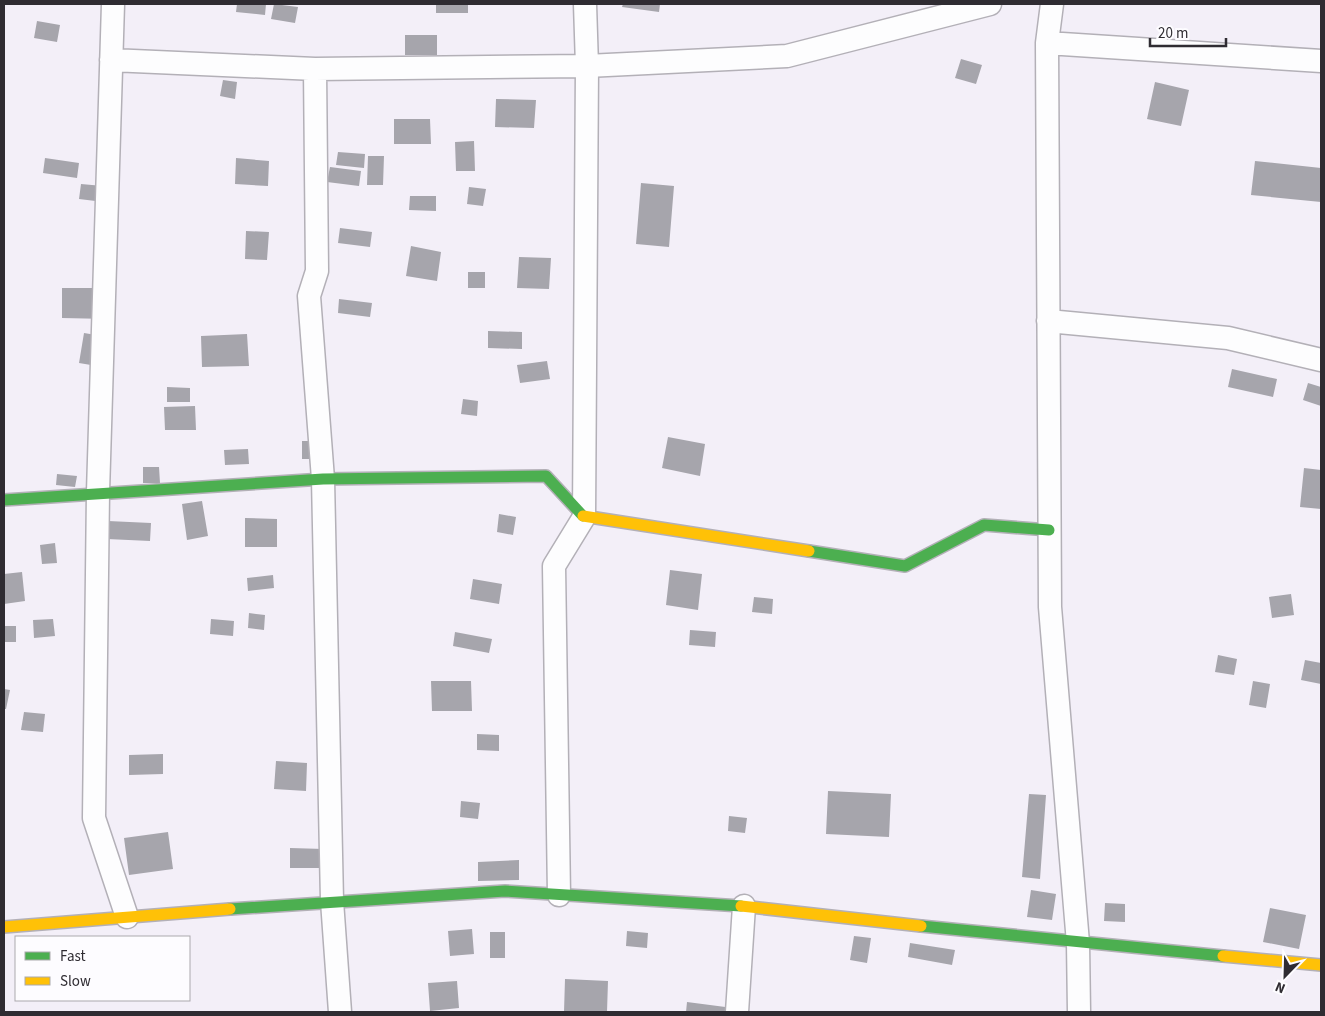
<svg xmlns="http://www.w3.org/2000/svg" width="1325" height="1016" font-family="'Source Sans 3',sans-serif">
<rect width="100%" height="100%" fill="#f3eff8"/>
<path fill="#a6a5ac" d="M 237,4 L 266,4 L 265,15 L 236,12 Z
M 274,4 L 298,7 L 295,23 L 271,19 Z
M 436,4 L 468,4 L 468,13 L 436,13 Z
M 623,4 L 660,4 L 659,12 L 622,7 Z
M 37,21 L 60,25 L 57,42 L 34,38 Z
M 405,35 L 437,35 L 437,55 L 405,55 Z
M 961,59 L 982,65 L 976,84 L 955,78 Z
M 223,80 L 237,82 L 235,99 L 220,96 Z
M 1155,82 L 1189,90 L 1181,126 L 1147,119 Z
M 496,99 L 536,100 L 534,128 L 495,127 Z
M 394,119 L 430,119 L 431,144 L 394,144 Z
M 474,141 L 475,171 L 456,171 L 455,142 Z
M 338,152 L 365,154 L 364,168 L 336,165 Z
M 368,156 L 384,156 L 383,185 L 367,185 Z
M 45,158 L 79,163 L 77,178 L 43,173 Z
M 236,158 L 269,161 L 268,186 L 235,184 Z
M 1255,161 L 1321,168 L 1321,202 L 1251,195 Z
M 330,167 L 361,171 L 359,186 L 327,182 Z
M 641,183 L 674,186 L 669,247 L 636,244 Z
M 81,184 L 114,187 L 112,203 L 79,199 Z
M 469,187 L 486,189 L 483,206 L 467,204 Z
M 410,196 L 436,196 L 436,211 L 409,210 Z
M 340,228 L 372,232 L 370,247 L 338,243 Z
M 246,231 L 269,232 L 267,260 L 245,259 Z
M 411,246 L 441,252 L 437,281 L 406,276 Z
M 519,257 L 551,258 L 549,289 L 517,288 Z
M 468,272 L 485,272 L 485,288 L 468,288 Z
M 62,288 L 108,288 L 108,319 L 62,318 Z
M 339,299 L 372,303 L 370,317 L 338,313 Z
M 488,331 L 522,332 L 522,349 L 488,348 Z
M 84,333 L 108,337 L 103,367 L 79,363 Z
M 247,334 L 249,366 L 202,367 L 201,336 Z
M 547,361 L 550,379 L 520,383 L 517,365 Z
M 1232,369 L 1277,379 L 1273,397 L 1228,387 Z
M 1308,383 L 1321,387 L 1321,406 L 1303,400 Z
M 167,387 L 190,388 L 190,402 L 167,402 Z
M 463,399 L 478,401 L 477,416 L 461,414 Z
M 195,406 L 196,430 L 165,430 L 164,407 Z
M 668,437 L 705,444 L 700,476 L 662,468 Z
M 302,441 L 319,441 L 319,459 L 302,459 Z
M 248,449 L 249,464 L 225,465 L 224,450 Z
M 143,467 L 159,467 L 160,483 L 143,483 Z
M 1304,468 L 1321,470 L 1321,509 L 1300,507 Z
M 57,474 L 77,476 L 75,487 L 56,485 Z
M 202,501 L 208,536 L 187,540 L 182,504 Z
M 499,514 L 516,517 L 513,535 L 497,532 Z
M 245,518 L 277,519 L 277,547 L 245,547 Z
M 108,521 L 151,523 L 150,541 L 107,539 Z
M 55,543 L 57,563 L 42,564 L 40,545 Z
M 670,570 L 702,574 L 698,610 L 666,605 Z
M 22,572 L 25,601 L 4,604 L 4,574 Z
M 273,575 L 274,588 L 248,591 L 247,578 Z
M 473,579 L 502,584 L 499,604 L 470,599 Z
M 1291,594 L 1294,615 L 1272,618 L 1269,597 Z
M 754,597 L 773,599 L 772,614 L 752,612 Z
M 249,613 L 265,615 L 264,630 L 248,628 Z
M 53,619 L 55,636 L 34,638 L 33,620 Z
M 211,619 L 234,621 L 233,636 L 210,634 Z
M 4,626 L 16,626 L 16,642 L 4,642 Z
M 690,630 L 716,632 L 715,647 L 689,645 Z
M 455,632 L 492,639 L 489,653 L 453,646 Z
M 1218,655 L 1237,659 L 1234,675 L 1215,672 Z
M 1305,660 L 1321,663 L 1321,684 L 1301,680 Z
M 431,681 L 471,681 L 472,711 L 432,711 Z
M 1253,681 L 1270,684 L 1266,708 L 1249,705 Z
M 4,689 L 10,690 L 6,709 L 4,709 Z
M 24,712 L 45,714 L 43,732 L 21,730 Z
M 477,734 L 499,735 L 499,751 L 477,750 Z
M 163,754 L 163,774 L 129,775 L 129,755 Z
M 276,761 L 307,763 L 306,791 L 274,789 Z
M 828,791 L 891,794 L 889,837 L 826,834 Z
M 1029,794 L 1046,795 L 1040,879 L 1022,877 Z
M 461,801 L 480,803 L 478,819 L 460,817 Z
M 729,816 L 747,818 L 745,833 L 728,831 Z
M 168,832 L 173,869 L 129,875 L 124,838 Z
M 290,848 L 324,849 L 323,868 L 290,868 Z
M 519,860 L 519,880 L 478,881 L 478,862 Z
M 1031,890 L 1056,894 L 1052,920 L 1027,917 Z
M 1105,903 L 1125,904 L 1125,922 L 1104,921 Z
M 1270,908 L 1306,915 L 1299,949 L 1263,942 Z
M 472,929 L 474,954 L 450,956 L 448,931 Z
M 627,931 L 648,933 L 647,948 L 626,946 Z
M 490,932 L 505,932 L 505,958 L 490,958 Z
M 854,936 L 871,938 L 867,963 L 850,960 Z
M 910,943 L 955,950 L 952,965 L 908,957 Z
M 565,979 L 608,981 L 607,1012 L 564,1012 Z
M 457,981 L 459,1008 L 430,1011 L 428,983 Z
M 687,1002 L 733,1008 L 733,1012 L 686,1012 Z"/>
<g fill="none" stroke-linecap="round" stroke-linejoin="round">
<defs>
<path id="street" d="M 113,4 L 98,492 L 94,818 L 127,917
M 1052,4 L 1047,43 L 1050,607 L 1078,943 L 1079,1012
M 1047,43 L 1321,61
M 111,60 L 315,69 L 587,66 L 787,56 L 990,4
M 315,69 L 317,271 L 309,296 L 323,479 L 332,901 L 340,1012
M 1048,321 L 1228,338 L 1321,360
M 559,895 L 554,566 L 584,517 L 587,66 L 585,4
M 737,1012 L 744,906"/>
<path id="fast" d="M 4,500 L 323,479 L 546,476 L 583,516
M 809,551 L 905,566 L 984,525 L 1049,530
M 230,909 L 505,891 L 741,906
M 921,926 L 1223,956"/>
<path id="slow" d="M 583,516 L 809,551
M 741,906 L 921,926
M 4,927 L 230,909
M 1223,956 L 1321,965"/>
</defs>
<use href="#street" stroke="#b3b0b7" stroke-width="25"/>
<use href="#fast" stroke="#b3b0b7" stroke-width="14"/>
<use href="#slow" stroke="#b3b0b7" stroke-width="14"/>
<use href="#street" stroke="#fdfdfe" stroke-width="22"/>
<use href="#fast" stroke="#4caf50" stroke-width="11"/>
<use href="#slow" stroke="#ffc107" stroke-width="11"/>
</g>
<rect width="1325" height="1016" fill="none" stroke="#2f2c32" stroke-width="10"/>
<rect x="15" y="936" width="175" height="65" fill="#fdfcff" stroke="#aba9ad"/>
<rect x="25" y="952" width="25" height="8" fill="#4caf50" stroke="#aba9ad"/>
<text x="60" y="961" font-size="15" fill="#2f2c32">Fast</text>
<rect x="25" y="977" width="25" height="8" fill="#ffc107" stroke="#aba9ad"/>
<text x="60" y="986" font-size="15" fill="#2f2c32">Slow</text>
<g transform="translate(1285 976) rotate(203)" stroke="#fdfcff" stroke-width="4" paint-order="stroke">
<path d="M0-4L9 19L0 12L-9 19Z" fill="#2f2c32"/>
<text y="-8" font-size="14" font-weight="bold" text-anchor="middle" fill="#2f2c32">N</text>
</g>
<path d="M1150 38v8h76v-8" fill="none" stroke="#2f2c32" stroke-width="2.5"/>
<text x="1158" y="38" font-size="15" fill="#2f2c32" stroke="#fdfcff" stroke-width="4" paint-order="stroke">20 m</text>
</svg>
